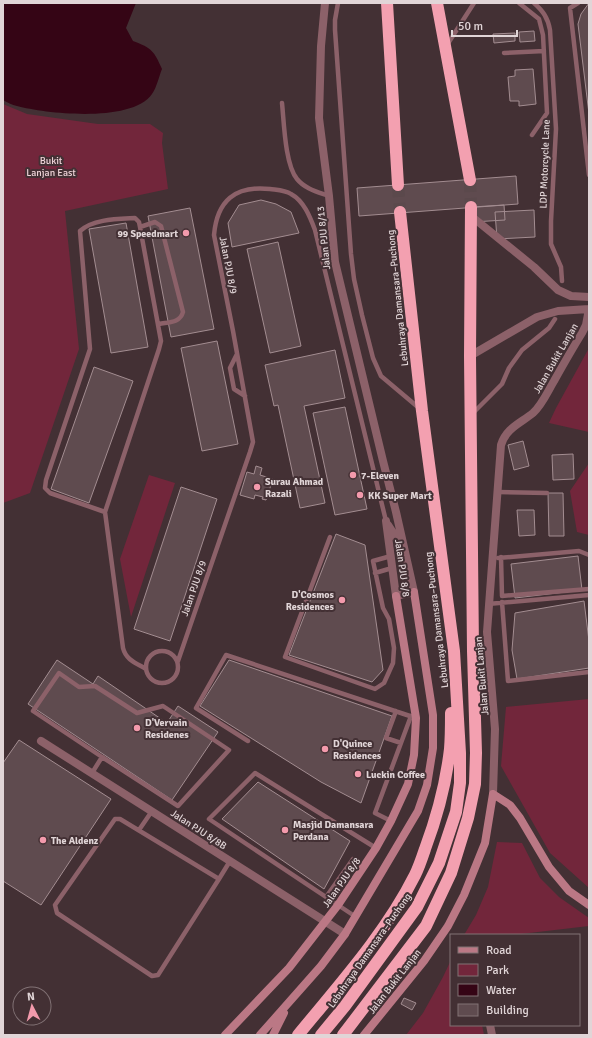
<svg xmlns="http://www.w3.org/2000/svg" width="592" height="1038" font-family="Signika,sans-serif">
<rect width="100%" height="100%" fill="#433034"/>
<path fill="#72263b" d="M 3,104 L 27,114 L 98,124 L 150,124 L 163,133 L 162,143 L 168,189 L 65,211 L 79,349 L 30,493 L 3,503 Z
M 589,348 L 589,432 L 549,423 L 556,408 Z
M 589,463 L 589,535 L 577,532 L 570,491 Z
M 149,475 L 175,483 L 131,617 L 120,559 Z
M 589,699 L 589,888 L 550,853 L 501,766 L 506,707 Z
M 497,842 L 522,843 L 540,878 L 559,897 L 589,918 L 589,926 L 512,935 L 464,935 L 476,915 L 488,887 Z
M 451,960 L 451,1025 L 482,1025 L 484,1035 L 406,1035 L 423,1013 L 443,977 Z"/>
<path fill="#350515" d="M 3,3 L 136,3 L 126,28 L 133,41 C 152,48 154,51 162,69 C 159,76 157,87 152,94 C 132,123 47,114 17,106 C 12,105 7,102 3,100 Z"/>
<path fill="#5f4b4f" stroke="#a38d91" d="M 589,3 L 589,114 L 578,24 L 581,14 Z
M 534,31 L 535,41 L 520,42 L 519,32 Z
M 515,33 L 515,41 L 494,43 L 493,34 Z
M 533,69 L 536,104 L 519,106 L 519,101 L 510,101 L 508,77 L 515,76 L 515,70 Z
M 516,176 L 518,204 L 359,216 L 357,188 Z
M 261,200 L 276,204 L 291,212 L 299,233 L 232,247 L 228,223 L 239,205 Z
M 504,205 L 505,220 L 473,222 L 472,207 Z
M 190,208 L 214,329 L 171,337 L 148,216 Z
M 534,210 L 535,237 L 497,239 L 495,212 Z
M 126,223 L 148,347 L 111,353 L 89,229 Z
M 278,242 L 301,346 L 270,353 L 247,249 Z
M 217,341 L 238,444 L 202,451 L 181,348 Z
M 335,350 L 345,398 L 304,406 L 325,503 L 300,508 L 278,405 L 274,406 L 265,365 Z
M 94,367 L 133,381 L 89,503 L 51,489 Z
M 345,407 L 367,509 L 335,515 L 313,413 Z
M 523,441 L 529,466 L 514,470 L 508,445 Z
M 573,454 L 574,479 L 553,480 L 552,455 Z
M 256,466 L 262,468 L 260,475 L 273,479 L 266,500 L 262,499 L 263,497 L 255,495 L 254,499 L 240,495 L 247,472 L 254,474 Z
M 181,487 L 217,499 L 170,641 L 134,629 Z
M 548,493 L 563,493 L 564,536 L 549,536 Z
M 517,510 L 534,510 L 535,535 L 519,536 Z
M 336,534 L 365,545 L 383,670 L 372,682 L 289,655 Z
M 578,556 L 582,590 L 515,598 L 511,564 Z
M 584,601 L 589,641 L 589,668 L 517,679 L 512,650 L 515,613 Z
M 57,660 L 93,684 L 98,676 L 167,723 L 178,706 L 218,732 L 172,800 L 28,704 Z
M 229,660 L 392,716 L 361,803 L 321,782 L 200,706 Z
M 19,740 L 111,799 L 41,905 L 3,881 L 3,763 Z
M 258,782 L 350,841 L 324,889 L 222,819 Z
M 404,998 L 416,1003 L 412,1010 L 401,1004 Z"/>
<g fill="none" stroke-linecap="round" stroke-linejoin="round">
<path stroke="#5b494c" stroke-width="12" stroke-dasharray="12 6" stroke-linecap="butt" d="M 470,180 L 471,207
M 398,185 L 400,212"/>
<path stroke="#8c6169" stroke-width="4.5" d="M 338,3 L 335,20 L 335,30 L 351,254 L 354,279 L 362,315 L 373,358 L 381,376 L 419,408
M 519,3 L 539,19 L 543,35 L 547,113 L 532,135
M 534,3 C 543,11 548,18 550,30 L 556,129 L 551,221 L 551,244 L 561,267 L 562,281
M 578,3 L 570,8 L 589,175
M 447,45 L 474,3
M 504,53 L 544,51
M 282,103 C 284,122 285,165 297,179 C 305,189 318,192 329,196
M 140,227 L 155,222 L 161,226 L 183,312 C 180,323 169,322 159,324
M 237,354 L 230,368 L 234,389 L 245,396
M 472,414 L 502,384 L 509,368 L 522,350 L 549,328 L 555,319
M 498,492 L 547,493
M 105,512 L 50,493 L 45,488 L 46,480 L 90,349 L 80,231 C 93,219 117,219 135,218 L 139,222 L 140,227 L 161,341 L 159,349 L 105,512 L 123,648 C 126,660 136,663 146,669
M 330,537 L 285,657 L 375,689 L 384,683 L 393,663 L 394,648 L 389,619 L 383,608 L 373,561 L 391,556
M 501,557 L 502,596 L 589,589
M 498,558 L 579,551 L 589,555
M 375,573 L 392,568
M 502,602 L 508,681 L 589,672
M 488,604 L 589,595
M146 667a16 16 0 1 1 32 0a16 16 0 1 1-32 0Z
M 178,661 L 250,452 L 253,442 L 233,331 L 214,235 C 217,201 235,185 270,189 C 277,190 285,190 291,194 C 304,201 310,217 315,230 L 386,521
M 396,711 L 386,738 L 401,743
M 248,741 L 196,708 L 226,655 L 416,718
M 92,773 L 102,757 L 33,711 L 59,673 L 79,687 L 95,686 L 137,713 L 163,706 L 229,750 L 178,806 L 102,757
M 115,819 L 120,819 L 219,879 L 158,975 L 152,976 L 57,913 L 55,905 Z
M 391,821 L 375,813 L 411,716
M 139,830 L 152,811
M 219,879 L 230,861
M 326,897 L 353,859 L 365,867
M 356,917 L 209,819 L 255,773 L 376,848"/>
<path stroke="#8c6169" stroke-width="8" d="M 325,3 L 321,46 L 319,118 L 329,196 L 335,262 L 383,461 L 396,512 L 414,592 L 396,596 L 386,521
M 471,216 L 534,267 L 558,290 L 571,296 L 589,297
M 470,356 L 537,317 L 558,311 L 589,309
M 388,525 L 399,542 L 402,547
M 41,741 L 345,934
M 493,794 L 495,729 L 487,632 L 501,445 C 506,428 521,423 533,413 C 542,405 548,391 554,381 C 563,365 572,349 582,333 L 586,325 L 589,309
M 490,1025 L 492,1035"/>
<path stroke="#bb7885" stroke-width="8" d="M 225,1035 L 289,968 L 338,905 L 376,848 L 391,821 L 408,784 L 414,755 L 416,718 L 396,596
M 260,1035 L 321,966 L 345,934 L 418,811 L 427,785 L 433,748 L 433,715 L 414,592
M 273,1035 L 284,1013
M 364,1035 L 424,961 L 448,926 L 464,895 L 485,843 L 493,794 L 510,805 L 520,818 L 549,867 L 569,891 L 589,905"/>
<path stroke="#f3a0b0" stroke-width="12" d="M 387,3 L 398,185
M 437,3 L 470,180
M 298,1035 C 339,985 386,933 415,875 C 419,867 422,858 425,849 C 437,817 446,783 450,749 C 451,737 451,725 451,713
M 321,1035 L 345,1006 L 417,907 L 439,863 L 456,812 L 460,783 L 460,753 L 454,651 L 422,411 L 400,212
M 343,1035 L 426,926 L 451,873 L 468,818 L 475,784 L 476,753 L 473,651 L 470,356 L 471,207"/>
</g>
<g fill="#f39aac" stroke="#433034" stroke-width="1.5">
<circle cx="186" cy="233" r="4"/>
<circle cx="353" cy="475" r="4"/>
<circle cx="257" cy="487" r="4"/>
<circle cx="360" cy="495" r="4"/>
<circle cx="342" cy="600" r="4"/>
<circle cx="137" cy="728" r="4"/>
<circle cx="325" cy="749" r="4"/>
<circle cx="358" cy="774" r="4"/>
<circle cx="285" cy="830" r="4"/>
<circle cx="43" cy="840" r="4"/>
</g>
<g text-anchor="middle" stroke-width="4" stroke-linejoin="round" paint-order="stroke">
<g font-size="10" fill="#f1d5da" stroke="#433034">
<text x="51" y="164">Bukit<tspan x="51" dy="12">Lanjan East</tspan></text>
</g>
<g font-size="10" fill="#e1d5d7" stroke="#433034">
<text transform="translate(544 164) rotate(-88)" y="4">LDP Motorcycle Lane</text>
<text transform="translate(323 238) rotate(-96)" y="4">Jalan PJU 8/13</text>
<text transform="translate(229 265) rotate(79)" y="4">Jalan PJU 8/9</text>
<text transform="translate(397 298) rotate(-96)" y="4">Lebuhraya Damansara–Puchong</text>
<text transform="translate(555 358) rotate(-60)" y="4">Jalan Bukit Lanjan</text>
<text transform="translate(403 568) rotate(82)" y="4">Jalan PJU 8/8</text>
<text transform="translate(193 588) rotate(-71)" y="4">Jalan PJU 8/9</text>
<text transform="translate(436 620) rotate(-97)" y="4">Lebuhraya Damansara–Puchong</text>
<text transform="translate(481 676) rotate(-95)" y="4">Jalan Bukit Lanjan</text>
<text transform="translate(199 829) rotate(33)" y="4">Jalan PJU 8/8B</text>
<text transform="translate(341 882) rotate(-55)" y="4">Jalan PJU 8/8</text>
<text transform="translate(369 950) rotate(-55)" y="4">Lebuhraya Damansara–Puchong</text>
<text transform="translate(394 981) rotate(-52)" y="4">Jalan Bukit Lanjan</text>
</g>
<g font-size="10" font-weight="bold" fill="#e1d5d7" stroke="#433034" text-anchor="start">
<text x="178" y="237" text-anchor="end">99 Speedmart</text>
<text x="361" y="479">7-Eleven</text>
<text x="265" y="485">Surau Ahmad<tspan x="265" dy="12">Razali</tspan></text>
<text x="368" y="499">KK Super Mart</text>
<text x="334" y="598" text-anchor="end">D'Cosmos<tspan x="334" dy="12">Residences</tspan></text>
<text x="145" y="726">D'Vervain<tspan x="145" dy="12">Residenes</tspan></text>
<text x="333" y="747">D'Quince<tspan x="333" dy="12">Residences</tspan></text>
<text x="366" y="778">Luckin Coffee</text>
<text x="293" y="828">Masjid Damansara<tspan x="293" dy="12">Perdana</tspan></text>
<text x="51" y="844">The Aldenz</text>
</g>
</g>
<rect width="592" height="1038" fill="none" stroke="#e1d5d7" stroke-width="8"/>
<rect x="450" y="934" width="130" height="92" fill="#433034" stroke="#827275"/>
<rect x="458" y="947" width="20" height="6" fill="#bb7885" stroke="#827275"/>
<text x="486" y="954" font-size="12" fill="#e1d5d7">Road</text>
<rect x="458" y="964" width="20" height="12" fill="#72263b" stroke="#827275"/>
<text x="486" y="974" font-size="12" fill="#e1d5d7">Park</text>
<rect x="458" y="984" width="20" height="12" fill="#350515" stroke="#827275"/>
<text x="486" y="994" font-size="12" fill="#e1d5d7">Water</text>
<rect x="458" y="1004" width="20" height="12" fill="#5f4b4f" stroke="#827275"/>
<text x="486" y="1014" font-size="12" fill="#e1d5d7">Building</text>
<g transform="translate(32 1006) rotate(354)"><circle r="19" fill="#433034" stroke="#827275"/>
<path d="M0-3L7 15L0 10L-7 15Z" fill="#f39aac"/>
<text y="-6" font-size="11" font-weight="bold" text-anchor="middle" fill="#e1d5d7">N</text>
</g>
<path d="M452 30v6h65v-6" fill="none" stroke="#e1d5d7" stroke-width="2"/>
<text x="458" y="30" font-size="12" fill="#e1d5d7" stroke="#433034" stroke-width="3" paint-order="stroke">50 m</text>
</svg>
